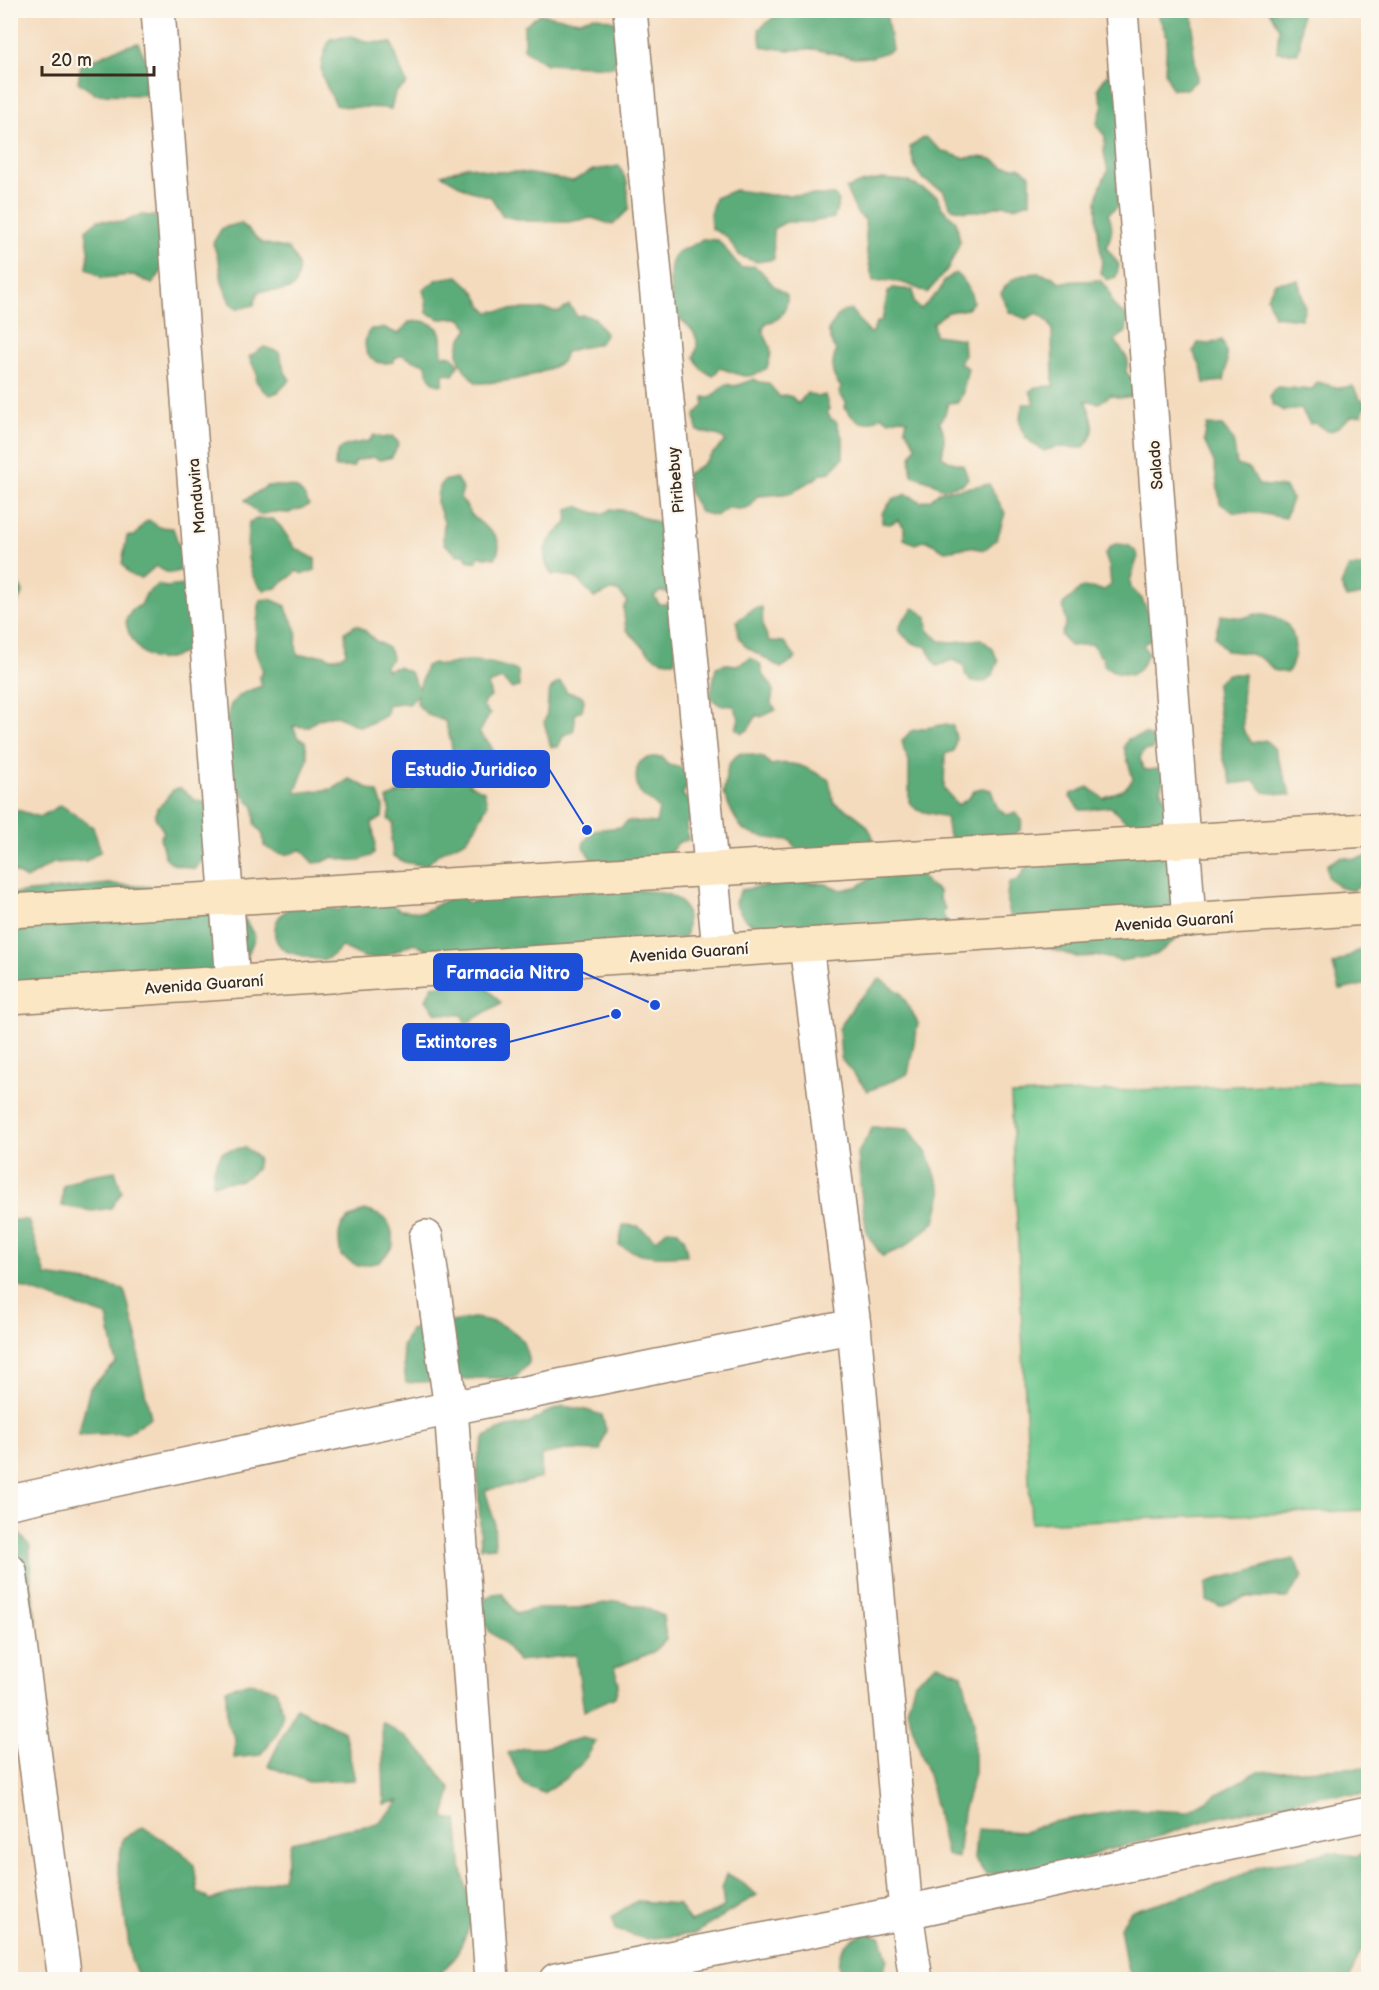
<svg xmlns="http://www.w3.org/2000/svg" width="1379" height="1990" font-family="'Balsamiq Sans',sans-serif">
<rect width="100%" height="100%" fill="#fbf7ec"/>
<filter id="ink" filterUnits="userSpaceOnUse"><feTurbulence type="fractalNoise" baseFrequency=".0167" numOctaves="2"/><feDisplacementMap in="SourceGraphic" scale="12" xChannelSelector="R" yChannelSelector="G"/><feConvolveMatrix kernelMatrix="1 2 1 2 8 2 1 2 1" color-interpolation-filters="sRGB"/></filter>
<filter id="wash" filterUnits="userSpaceOnUse"><feTurbulence type="fractalNoise" baseFrequency=".008" numOctaves="4" result="noise"/><feDisplacementMap in="SourceGraphic" scale="24" xChannelSelector="R" yChannelSelector="G"/><feGaussianBlur stdDeviation="1.35" result="paint"/><feColorMatrix in="noise" values="0 0 0 0 0 0 0 0 0 0 0 0 0 0 0 0 0 1.4 0 .05"/><feComposite in="paint" operator="in"/></filter>
<g filter="url(#wash)">
<rect width="100%" height="100%" fill="#f4dbbe"/>
<path fill="#70c88f" stroke="#567956" stroke-width="1.5" d="M 1368,1081 L 1368,1510 L 1031,1523 L 1011,1095 Z"/>
<path fill="#5cac7a" stroke="#4c6b4c" stroke-width="1.5" d="M 830,10 L 886,12 L 892,50 L 872,57 L 855,58 L 814,49 L 786,50 L 761,46 L 759,29 L 779,13 C 795,15 815,18 830,10 Z
M 1162,11 L 1191,11 C 1196,23 1192,32 1193,45 C 1194,57 1197,68 1197,80 L 1187,89 L 1172,89 L 1165,72 L 1167,36 L 1159,17 Z
M 1269,11 L 1301,11 L 1300,47 L 1297,53 L 1277,52 L 1279,28 Z
M 540,14 L 579,21 L 594,16 L 615,21 L 620,52 L 613,67 L 546,64 L 524,49 L 524,26 Z
M 352,36 L 367,42 L 392,43 C 397,57 400,70 407,84 L 395,93 L 391,109 C 372,105 354,110 336,105 C 321,74 315,72 330,39 Z
M 138,43 L 148,64 L 145,95 L 95,94 L 78,82 L 81,65 L 117,49 Z
M 1108,74 L 1120,81 L 1129,164 C 1109,186 1120,180 1118,206 L 1108,214 C 1114,227 1112,235 1106,247 L 1119,265 L 1116,277 L 1107,280 L 1100,272 C 1104,260 1100,252 1099,240 C 1096,212 1093,196 1108,171 L 1104,153 L 1105,136 L 1096,125 L 1103,106 L 1098,88 Z
M 925,137 L 942,151 L 963,158 L 979,157 L 992,159 L 1004,167 L 1019,167 L 1030,175 L 1030,202 L 1014,207 L 1004,205 L 980,211 L 966,211 L 951,208 L 943,190 C 919,180 915,173 910,147 Z
M 468,166 L 493,172 L 519,172 L 573,181 L 593,170 L 619,166 L 627,182 L 629,209 L 613,225 L 592,218 L 568,222 L 527,221 L 503,216 L 491,197 L 468,190 L 442,175 Z
M 882,179 L 907,181 L 937,196 L 942,208 L 956,221 L 960,242 L 949,267 L 927,293 C 908,283 894,279 873,281 L 867,254 L 865,220 L 857,213 L 846,189 L 861,183 Z
M 735,190 L 771,195 L 834,195 L 839,201 L 834,218 L 810,222 L 786,222 L 773,229 L 774,259 L 757,262 L 740,256 L 726,236 L 712,229 L 710,214 L 715,198 Z
M 141,215 L 161,217 L 165,267 L 152,284 L 134,275 L 102,278 L 87,268 L 89,250 L 86,230 L 98,220 L 123,222 Z
M 241,223 L 262,243 L 289,249 C 300,265 301,268 294,287 C 282,294 271,289 258,292 L 254,305 L 238,309 L 230,303 L 222,282 L 219,261 L 213,243 L 222,228 Z
M 702,239 L 718,240 L 741,268 L 754,266 L 761,271 L 773,285 L 787,295 C 788,308 781,322 767,322 L 763,328 C 763,337 771,343 771,352 C 771,357 768,363 767,368 C 746,382 742,375 720,368 L 713,376 L 701,369 L 694,357 C 704,336 689,325 673,314 C 672,300 665,263 677,253 C 684,247 692,248 702,239 Z
M 955,273 C 966,281 970,289 973,302 L 967,309 L 948,312 L 933,323 L 935,335 L 963,339 L 964,355 L 960,363 L 968,368 L 962,395 L 958,402 L 948,403 L 945,414 L 939,422 C 946,431 944,445 942,456 L 948,461 L 963,465 L 968,478 L 963,484 L 943,489 L 932,482 L 912,475 C 910,463 909,457 916,446 L 905,428 L 907,420 L 900,418 L 889,421 L 882,416 C 864,428 856,423 845,408 L 846,402 L 839,393 L 841,387 C 829,373 832,366 836,350 L 833,346 L 828,330 C 839,320 833,312 851,310 L 869,333 L 873,332 L 876,323 L 882,320 L 888,292 L 893,288 L 913,290 L 914,303 L 921,309 L 940,290 L 944,281 Z
M 1039,273 L 1053,277 L 1060,282 L 1100,280 L 1109,291 L 1113,305 L 1128,317 L 1126,332 L 1115,340 L 1128,360 L 1126,372 L 1137,384 L 1133,396 L 1120,398 L 1111,395 L 1099,403 L 1085,400 C 1093,420 1100,430 1083,448 L 1057,447 L 1044,451 C 1023,439 1015,429 1023,404 L 1035,404 L 1030,391 L 1035,387 L 1053,386 L 1052,328 L 1045,318 L 1037,313 L 1026,319 L 1009,312 L 1001,293 C 1010,277 1022,274 1039,273 Z
M 458,276 L 475,292 L 481,304 L 488,312 L 518,309 L 543,309 L 559,312 L 569,305 L 577,316 L 582,315 L 595,318 L 605,334 L 600,343 C 588,347 577,347 566,352 L 562,362 C 536,377 508,383 477,383 C 467,375 454,359 459,345 C 460,339 466,333 469,328 C 459,314 457,318 442,319 C 437,319 432,315 427,313 L 426,301 L 423,290 L 438,279 Z
M 1298,280 L 1305,307 L 1301,319 L 1274,316 L 1267,297 L 1275,283 Z
M 422,321 C 446,327 440,336 442,355 L 452,356 L 459,364 L 453,375 L 446,373 L 443,375 L 443,384 L 439,385 C 429,381 427,374 426,364 L 412,360 L 402,355 L 395,358 L 393,362 C 388,363 382,364 377,362 C 363,357 362,338 371,329 L 385,328 L 398,334 L 409,322 Z
M 1222,340 C 1229,354 1227,367 1224,381 L 1204,383 L 1201,367 L 1193,352 L 1198,343 L 1210,344 Z
M 264,347 L 279,352 L 285,372 L 290,380 L 278,392 L 270,395 L 263,390 L 256,381 L 257,374 L 249,357 Z
M 754,379 L 759,382 L 768,383 L 780,397 L 785,395 L 792,397 L 798,404 L 807,393 L 818,397 L 825,395 L 829,409 L 827,412 L 831,419 L 836,421 L 843,440 L 843,458 L 830,472 L 820,474 C 813,484 800,483 793,493 L 760,496 L 758,495 L 750,507 L 740,509 L 727,508 L 716,516 L 700,512 L 689,492 L 686,474 C 708,465 709,454 726,441 L 720,436 L 698,431 L 696,426 L 695,415 L 704,405 L 704,397 L 710,398 L 726,384 L 735,386 Z
M 1317,382 L 1340,388 L 1353,386 L 1359,398 L 1366,403 L 1362,415 L 1352,416 L 1334,430 L 1327,431 L 1315,423 L 1310,424 L 1301,409 L 1284,411 L 1273,405 L 1270,397 L 1273,390 L 1278,387 L 1312,390 Z
M 1207,425 L 1222,426 L 1233,439 L 1237,465 L 1250,469 L 1259,485 L 1284,487 L 1292,499 L 1285,518 L 1259,513 L 1233,512 L 1220,503 L 1214,462 L 1204,441 Z
M 374,435 L 383,438 L 392,436 L 399,443 L 392,457 L 380,460 L 373,457 L 356,461 L 353,467 L 335,467 C 334,442 351,445 369,441 Z
M 456,478 L 463,489 L 460,498 C 466,503 466,507 470,513 C 481,528 509,534 495,558 L 479,556 L 476,562 L 467,560 L 465,554 L 457,555 L 444,543 L 443,538 L 444,522 L 437,502 L 438,491 L 443,481 Z
M 989,484 L 1005,513 L 997,539 L 984,550 L 970,547 L 945,551 L 926,540 L 915,544 L 904,539 L 904,527 L 898,520 L 890,524 L 882,523 L 882,513 L 893,499 L 907,494 L 921,502 L 931,499 L 939,492 Z
M 267,486 C 289,486 300,483 309,505 C 302,510 296,509 289,513 L 273,512 L 259,515 L 245,500 Z
M 577,506 C 589,511 601,518 611,509 L 628,511 L 663,525 L 675,593 L 659,592 L 654,596 L 659,604 L 678,605 L 675,661 C 653,662 649,653 635,638 C 631,635 627,632 626,627 C 624,621 625,614 623,608 L 627,601 L 618,591 L 609,591 L 594,598 C 577,578 579,575 552,575 C 536,551 548,539 567,523 L 568,509 Z
M 257,519 L 273,519 L 281,527 L 295,548 L 315,559 L 315,570 L 303,574 L 296,571 C 291,579 282,581 276,588 L 264,590 C 245,577 246,543 249,522 Z
M 149,520 L 159,527 L 173,528 L 180,549 L 187,550 L 190,560 C 180,574 170,577 156,566 L 142,578 C 129,577 129,573 122,563 L 127,536 L 135,536 L 144,523 Z
M 1115,544 C 1126,544 1133,545 1138,556 L 1130,581 L 1131,588 L 1142,599 L 1158,634 L 1143,645 L 1148,654 L 1139,670 L 1131,675 L 1117,673 L 1104,666 L 1103,657 L 1098,654 L 1093,644 L 1070,646 L 1061,635 L 1066,623 L 1063,604 L 1083,587 L 1104,590 L 1111,585 L 1109,566 L 1105,555 L 1110,547 Z
M 1368,565 L 1368,594 L 1347,598 L 1341,585 L 1349,567 Z
M 11,577 L 16,580 L 23,592 L 17,604 L 11,608 Z
M 158,584 L 165,587 L 185,585 L 192,598 L 207,652 C 201,652 193,650 187,652 C 166,660 151,666 136,645 C 130,635 126,630 126,619 L 133,609 L 141,605 L 146,594 Z
M 270,599 L 286,606 C 287,616 294,621 296,630 C 298,638 294,646 298,655 L 325,655 L 331,658 L 340,657 L 346,653 L 345,632 L 356,625 C 365,628 368,635 376,641 C 385,646 391,647 392,659 L 385,665 L 386,670 L 398,667 L 410,672 L 419,689 L 426,666 L 433,663 C 448,668 452,662 466,661 C 485,660 500,665 518,671 L 519,687 L 512,689 L 502,679 L 488,684 L 491,697 L 484,702 L 483,707 L 490,714 L 479,733 L 489,743 L 498,760 L 492,767 L 471,774 L 469,784 L 484,791 L 487,805 L 477,825 L 466,840 L 439,853 L 426,866 L 404,862 L 393,856 L 391,839 L 393,823 L 388,819 L 390,812 L 387,799 L 400,792 L 413,791 C 429,771 436,781 454,768 L 451,742 L 445,721 L 428,715 L 417,704 L 418,695 L 409,704 L 401,703 L 386,705 L 388,710 L 385,716 L 366,725 L 358,726 L 334,715 L 319,719 L 307,727 L 293,726 L 298,738 L 305,741 L 308,759 L 295,793 L 333,789 L 349,779 C 359,782 367,789 378,793 L 383,807 L 382,818 L 372,823 L 375,842 L 374,854 C 361,863 348,861 333,857 L 323,862 L 314,863 L 301,849 C 288,858 276,854 264,846 L 263,835 L 255,824 L 254,807 L 228,777 C 228,763 225,720 229,710 C 233,695 249,690 262,686 L 259,677 L 263,672 C 261,664 256,657 255,649 C 254,643 259,607 260,600 Z
M 762,607 L 763,627 L 769,641 L 784,642 L 796,658 L 781,668 L 745,646 L 738,636 L 737,621 L 753,609 Z
M 914,608 L 927,617 L 928,630 L 940,641 L 953,642 L 981,639 L 993,649 L 998,662 L 993,674 L 985,682 L 971,682 L 965,674 L 964,665 L 952,660 L 937,666 C 931,659 931,652 925,646 C 914,646 906,639 899,630 L 902,621 Z
M 1256,614 C 1265,615 1276,616 1283,621 C 1299,633 1297,659 1287,673 L 1273,670 C 1263,654 1244,652 1226,651 L 1215,636 L 1221,615 L 1243,618 Z
M 751,658 L 760,664 L 763,676 C 773,684 775,689 771,702 L 776,710 L 761,717 L 757,715 L 748,730 L 742,733 L 736,729 L 739,718 L 734,706 L 720,705 L 710,698 L 716,667 L 726,664 L 737,665 Z
M 1227,674 L 1244,674 L 1242,700 L 1243,729 L 1252,743 L 1265,740 L 1274,748 L 1291,795 L 1264,792 L 1254,781 L 1232,784 L 1223,757 L 1216,684 Z
M 560,682 L 567,692 L 582,696 L 584,700 L 582,710 L 575,714 L 575,723 L 573,732 L 564,735 L 558,747 L 551,747 L 544,722 C 552,708 541,690 560,682 Z
M 946,724 L 953,726 L 956,738 L 954,751 L 945,754 L 944,789 L 958,805 L 969,798 L 974,790 L 982,788 L 991,790 L 997,807 L 1006,815 L 1015,813 L 1022,820 L 1021,829 L 1008,840 L 964,844 L 949,837 L 946,817 L 917,810 L 909,802 L 909,761 L 904,750 L 902,741 L 911,731 Z
M 1146,734 L 1155,741 L 1153,749 L 1144,751 L 1140,758 L 1143,769 L 1148,770 L 1168,768 L 1160,789 L 1167,802 C 1167,829 1139,832 1121,817 C 1117,814 1114,810 1111,807 C 1100,806 1091,811 1080,810 L 1070,797 L 1071,794 L 1088,787 L 1104,799 C 1116,789 1121,796 1133,779 L 1124,747 L 1128,739 Z
M 741,753 L 763,757 L 771,765 C 797,760 807,768 829,780 L 834,803 C 853,812 874,825 875,847 L 810,869 L 790,840 C 778,840 754,837 744,830 C 734,821 729,804 723,793 C 728,775 723,763 741,753 Z
M 652,757 L 662,757 L 668,765 C 681,767 687,768 691,782 L 682,794 L 692,804 L 692,818 L 686,824 L 688,840 L 679,842 L 667,856 L 601,863 L 591,859 L 583,847 L 584,842 L 594,830 L 621,827 L 628,821 L 656,823 L 659,809 C 654,802 649,801 643,796 C 635,789 633,766 643,760 C 645,758 649,758 652,757 Z
M 180,788 L 197,801 L 207,802 C 208,830 215,848 195,869 L 173,864 L 165,857 L 160,838 L 164,832 L 155,817 L 157,808 L 163,803 L 173,790 Z
M 61,805 L 93,827 L 101,851 L 86,861 L 53,863 L 26,879 L 11,870 L 11,808 L 40,817 Z
M 1156,853 L 1180,869 L 1188,930 L 1156,955 L 1121,961 L 1099,956 L 1076,957 L 1039,945 L 1020,936 L 1008,910 L 1007,894 L 1009,882 L 1018,880 L 1029,863 Z
M 1368,856 L 1368,888 L 1361,883 L 1353,891 L 1339,887 L 1328,877 L 1327,865 L 1340,857 L 1355,859 Z
M 881,870 L 920,874 L 928,884 L 939,891 L 939,898 L 945,908 L 943,915 L 948,923 L 777,930 C 753,923 746,928 735,902 L 741,890 L 791,881 L 826,884 L 842,890 L 859,886 Z
M 108,884 L 155,887 L 212,884 L 246,921 L 255,937 L 246,959 L 226,984 L 11,987 L 11,894 Z
M 525,887 L 538,897 C 562,890 658,884 677,899 C 690,908 688,924 685,938 L 515,957 L 494,949 L 440,958 L 414,943 C 397,949 382,963 363,957 C 356,954 349,949 341,947 C 327,964 319,961 300,955 C 296,954 290,953 286,951 C 266,939 274,910 298,905 C 308,904 329,908 340,910 L 348,901 L 387,901 L 400,910 L 423,912 L 458,894 L 469,903 L 480,901 L 495,893 Z
M 1368,945 L 1368,984 L 1340,990 L 1333,965 Z
M 880,979 L 901,993 L 918,1023 L 908,1074 L 868,1091 L 841,1059 L 839,1029 L 856,1002 Z
M 466,982 L 488,989 L 501,1003 L 465,1024 L 462,1015 L 436,1013 L 426,1000 L 432,986 Z
M 873,1127 L 909,1129 L 928,1155 L 942,1193 L 935,1222 L 903,1248 L 882,1256 L 867,1234 L 861,1194 L 858,1153 Z
M 245,1147 L 258,1158 L 256,1170 L 242,1180 L 213,1184 L 214,1168 L 222,1152 Z
M 115,1171 L 122,1192 L 111,1208 L 92,1211 L 62,1206 L 63,1186 L 85,1176 Z
M 365,1210 C 388,1217 393,1222 393,1246 L 380,1262 L 358,1266 L 341,1256 C 336,1228 338,1223 365,1210 Z
M 10,1220 L 28,1220 L 46,1276 L 95,1283 L 124,1289 L 137,1337 L 140,1371 L 151,1417 L 127,1433 L 78,1435 L 90,1388 L 116,1363 L 107,1316 L 18,1286 L 11,1287 Z
M 623,1225 L 638,1226 L 656,1240 L 668,1229 L 678,1231 L 685,1240 L 687,1255 C 664,1257 638,1258 619,1245 Z
M 473,1318 C 489,1319 512,1327 522,1340 C 526,1346 527,1356 529,1363 L 515,1378 L 483,1378 L 406,1383 L 402,1347 L 410,1330 Z
M 563,1406 L 586,1410 L 602,1415 L 606,1430 L 600,1451 L 566,1450 L 541,1455 L 541,1478 L 519,1484 L 485,1490 L 494,1520 L 495,1547 L 481,1548 L 477,1459 L 485,1437 L 503,1428 L 530,1423 L 545,1413 Z
M 10,1523 L 30,1546 L 31,1584 L 36,1621 L 13,1633 L 10,1633 Z
M 1294,1559 L 1303,1576 L 1287,1598 L 1247,1597 L 1220,1606 L 1207,1601 L 1206,1583 C 1220,1577 1232,1576 1247,1572 C 1263,1567 1277,1562 1294,1559 Z
M 502,1593 L 516,1614 L 536,1609 L 572,1609 L 616,1601 L 643,1607 L 663,1616 L 666,1639 L 653,1652 L 614,1668 L 619,1683 L 615,1697 L 584,1711 L 576,1655 L 518,1661 L 504,1643 L 490,1632 L 475,1606 L 493,1594 Z
M 937,1664 L 962,1674 L 974,1722 L 974,1773 L 963,1812 L 958,1858 L 946,1855 L 929,1778 L 907,1710 L 915,1682 Z
M 250,1682 L 276,1690 L 283,1713 L 277,1734 L 260,1755 L 234,1758 L 235,1738 L 227,1724 L 226,1689 Z
M 296,1708 L 344,1731 L 355,1780 L 309,1782 L 268,1766 Z
M 382,1722 L 406,1738 L 428,1758 L 451,1790 L 444,1818 L 457,1820 L 462,1871 L 474,1917 L 455,1958 L 434,1979 L 139,1979 L 131,1960 L 118,1866 L 123,1838 L 143,1827 L 181,1851 L 194,1865 L 198,1892 L 210,1900 L 283,1878 L 291,1842 L 341,1830 L 378,1824 L 400,1801 L 384,1804 Z
M 582,1738 L 596,1741 C 583,1767 568,1778 543,1793 L 524,1785 L 508,1753 L 523,1748 L 542,1748 Z
M 1368,1767 L 1368,1794 L 1324,1795 L 1214,1818 L 1148,1840 L 1103,1851 L 1059,1868 L 986,1875 L 974,1858 L 977,1829 L 1024,1832 L 1051,1822 L 1130,1809 L 1187,1812 L 1256,1772 Z
M 1368,1849 L 1368,1940 L 1360,1953 L 1349,1979 L 1134,1979 L 1126,1964 L 1120,1927 L 1131,1911 L 1228,1882 L 1262,1865 L 1297,1860 L 1328,1852 L 1357,1856 Z
M 727,1874 L 740,1881 L 757,1895 L 694,1934 L 645,1939 L 616,1930 L 612,1916 L 637,1901 L 678,1904 L 690,1922 L 724,1908 L 722,1889 Z
M 866,1933 L 881,1937 L 887,1959 L 881,1979 L 842,1979 C 833,1956 842,1940 866,1933 Z
M 683,1964 L 698,1970 L 709,1979 L 628,1980 Z"/>
</g>
<g filter="url(#ink)">
<g fill="none" stroke-linecap="round" stroke-linejoin="round">
<defs>
<path id="street" d="M 158,10 L 233,982
M 630,10 L 719,950
M 1121,10 L 1189,920
M 806,945 L 854,1326 L 906,1912 L 916,1980
M 426,1237 L 451,1408 L 492,1980
M 10,1502 L 451,1408 L 854,1326
M 10,1571 L 65,1980
M 556,1980 L 906,1912 L 1368,1814"/>
<path id="secondary" d="M 10,911 L 1368,830
M 10,997 L 1368,908"/>
</defs>
<use href="#street" stroke="#98826e" stroke-width="36"/>
<use href="#secondary" stroke="#98826e" stroke-width="36"/>
<use href="#street" stroke="#fff" stroke-width="33"/>
<use href="#secondary" stroke="#fbe7c3" stroke-width="33"/>
</g>
</g>
<g text-anchor="middle" stroke-width="4.5" stroke-linejoin="round" paint-order="stroke">
<g font-size="16" fill="#3b2a1e" stroke="#fbf7ec">
<text transform="translate(1155 465) rotate(-94)" y="6">Salado</text>
<text transform="translate(675 480) rotate(-95)" y="6">Piribebuy</text>
<text transform="translate(196 496) rotate(-95)" y="6">Manduvira</text>
<text transform="translate(1174 921) rotate(-4)" y="6">Avenida Guaraní</text>
<text transform="translate(689 952) rotate(-4)" y="6">Avenida Guaraní</text>
<text transform="translate(204 984) rotate(-4)" y="6">Avenida Guaraní</text>
</g>
</g>
<path fill="none" stroke="#1d4ed8" stroke-width="2" d="M587 830L549 769M655 1005L582 972M616 1014L509 1042"/>
<g fill="#1d4ed8" stroke="#fbf7ec" stroke-width="2">
<circle cx="587" cy="830" r="6"/>
<circle cx="655" cy="1005" r="6"/>
<circle cx="616" cy="1014" r="6"/>
</g>
<g fill="#1d4ed8" stroke="#1d4ed8" stroke-width="2">
<rect x="393" y="751" width="156" height="36" rx="6"/>
<rect x="434" y="954" width="148" height="36" rx="6"/>
<rect x="403" y="1024" width="106" height="36" rx="6"/>
</g>
<g font-size="18" text-anchor="middle" font-weight="bold" fill="#fff">
<text x="471" y="776">Estudio Juridico</text>
<text x="508" y="979">Farmacia Nitro</text>
<text x="456" y="1048">Extintores</text>
</g>
<rect width="1379" height="1990" fill="none" stroke="#fbf7ec" stroke-width="36"/>
<path d="M42 66v9h112v-9" fill="none" stroke="#3b2a1e" stroke-width="3"/>
<text x="51" y="66" font-size="18" fill="#3b2a1e" stroke="#fbf7ec" stroke-width="4.5" paint-order="stroke">20 m</text>
</svg>
